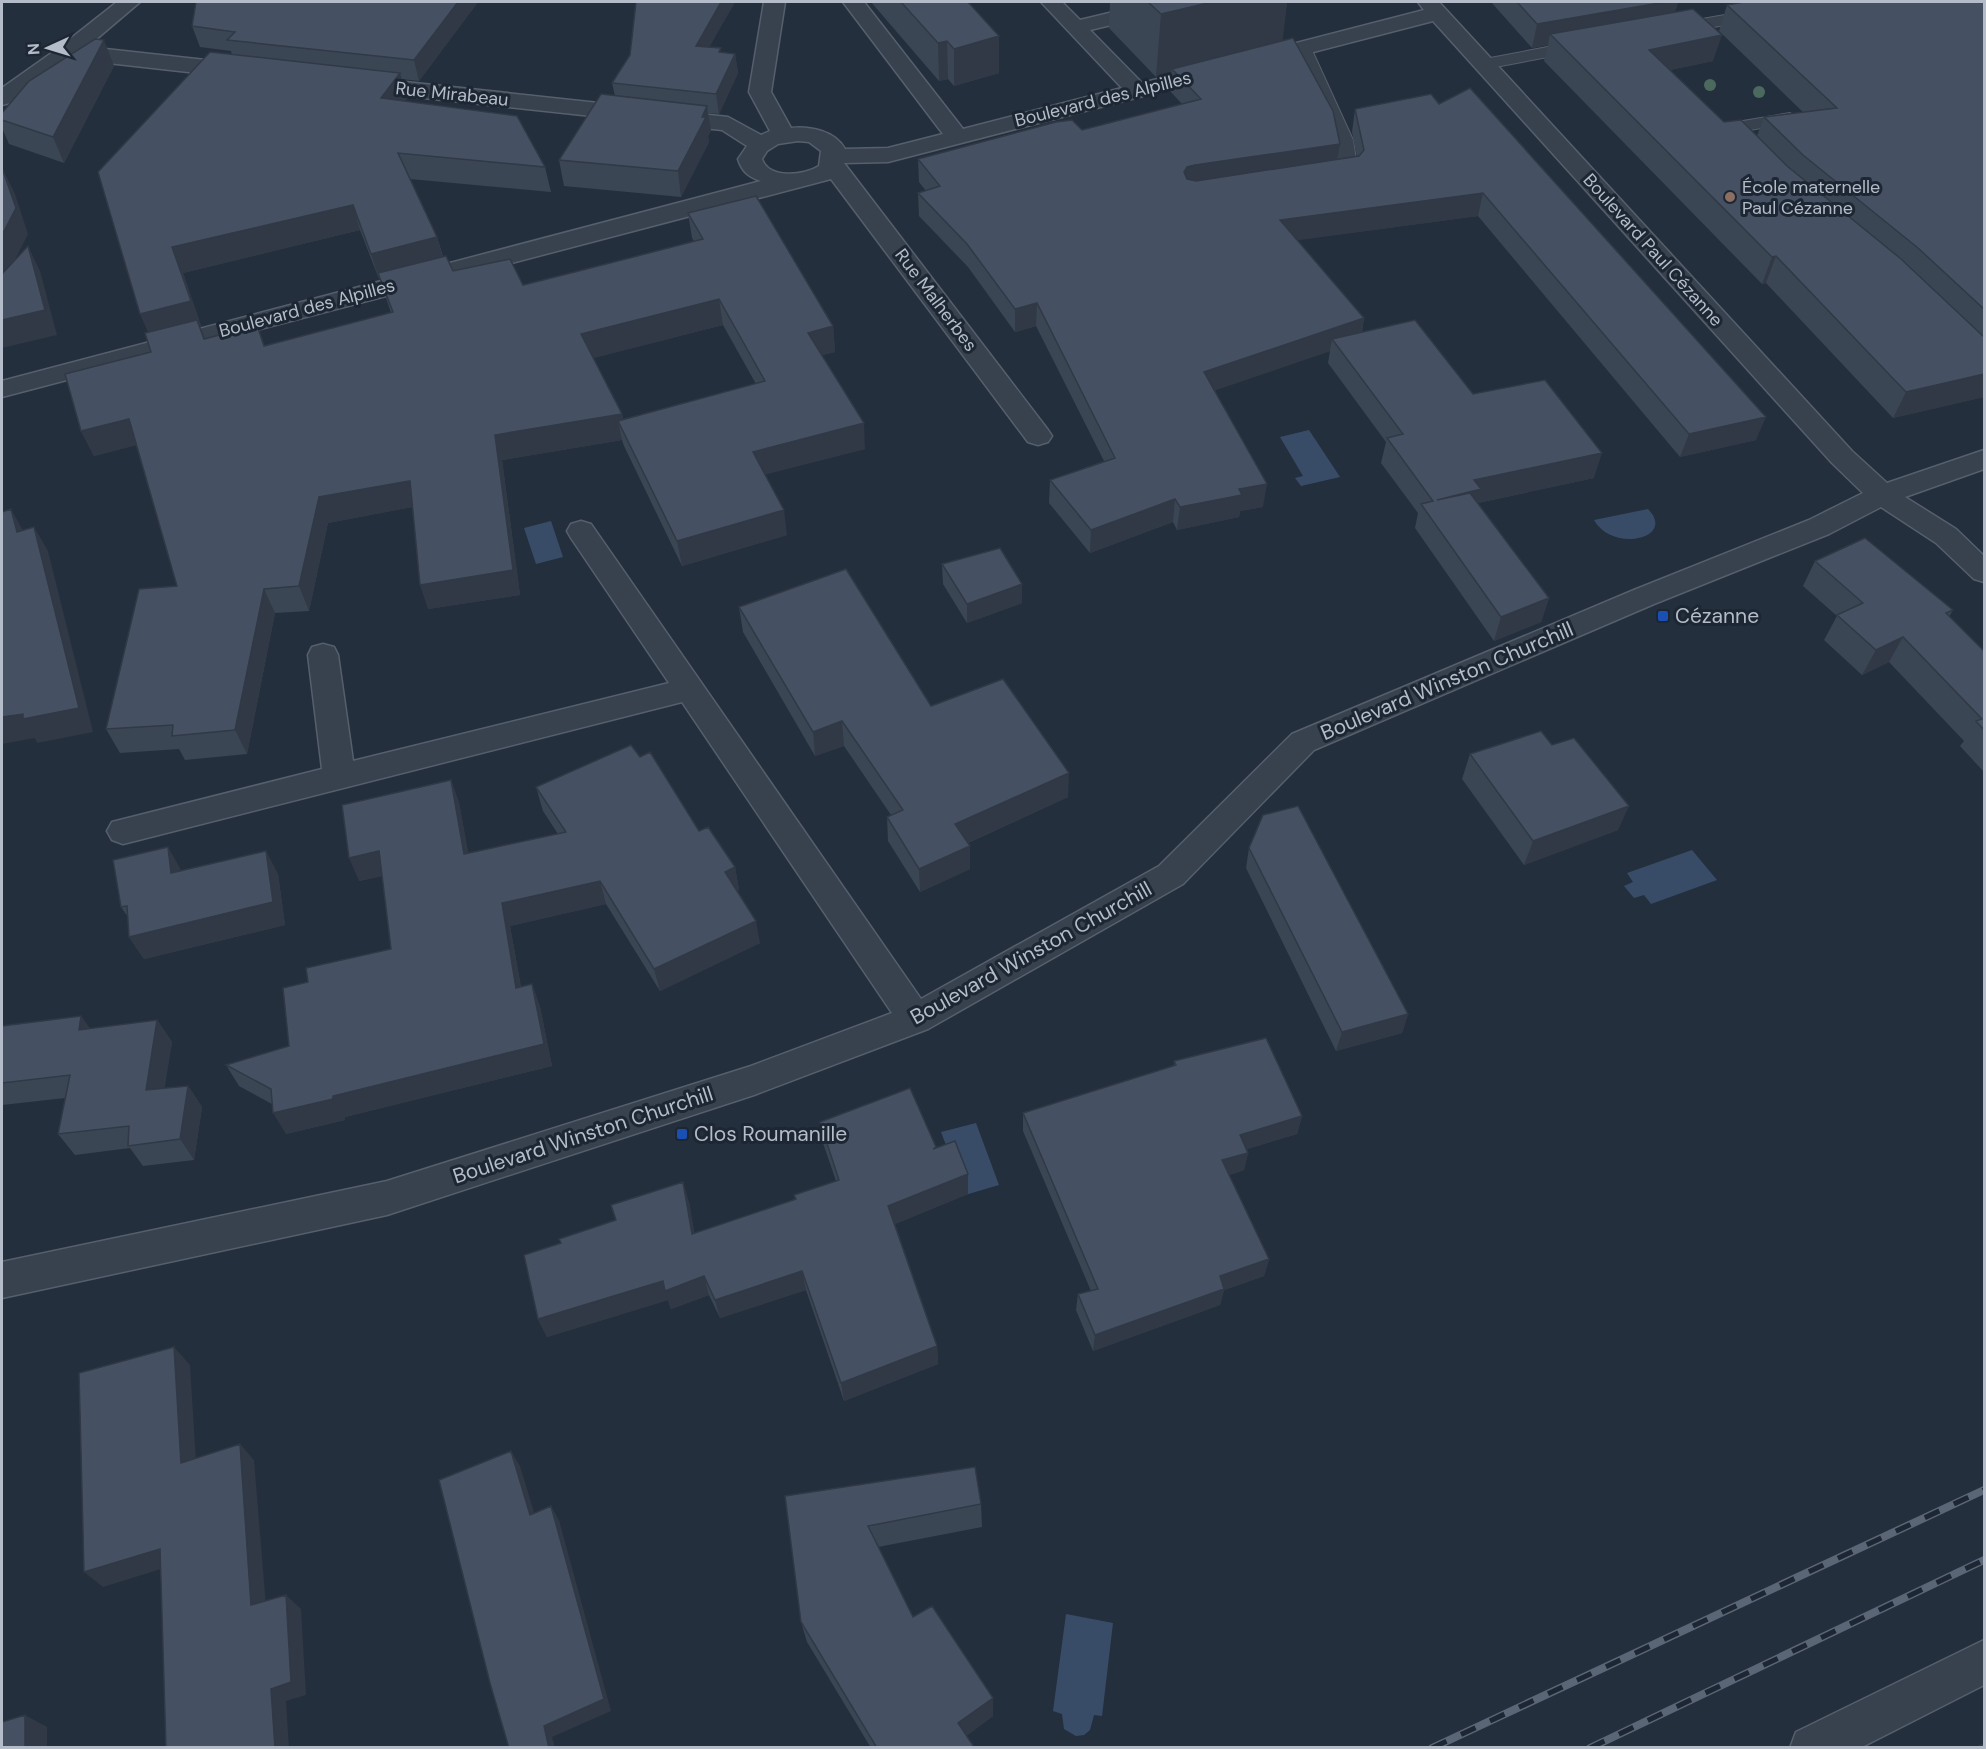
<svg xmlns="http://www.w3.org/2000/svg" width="1986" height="1749" font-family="'DM Sans',sans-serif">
<rect width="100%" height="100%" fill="#242f3e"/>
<path fill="#394c67" d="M 1309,430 L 1340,477 L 1301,486 L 1295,478 L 1303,476 L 1280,437 Z
M 1648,509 C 1677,539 1612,553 1594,520 Z
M 551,521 L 563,557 L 536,564 L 524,528 Z
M 1692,850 L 1717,880 L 1651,904 L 1644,895 L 1634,898 L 1624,886 L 1633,882 L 1627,873 Z
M 976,1123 L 999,1185 L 965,1195 L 941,1132 Z
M 1066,1614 L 1113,1623 L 1102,1716 L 1094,1715 L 1090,1730 L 1084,1735 L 1076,1736 L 1064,1729 L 1062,1714 L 1053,1711 Z"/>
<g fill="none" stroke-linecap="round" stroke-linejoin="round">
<defs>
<path id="service" d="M 1753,10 L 1761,15 L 1759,19 L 1674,34 L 1666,29 L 1674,24 Z
M 1579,41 L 1585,42 L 1587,46 L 1585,50 L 1485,69 L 1476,64 L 1485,59 Z
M 1303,43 L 1311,48 L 1353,140 L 1358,173 L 1355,177 L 1330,180 L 1321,175 L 1324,171 L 1339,169 L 1335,140 L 1295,48 Z
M 1790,113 L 1799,118 L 1796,122 L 1750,130 L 1745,138 L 1756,150 L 1753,154 L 1741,154 L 1727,139 L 1737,122 Z"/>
<path id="minor" d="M 117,2 L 140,2 L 87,47 L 242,64 L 250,66 L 253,71 L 250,76 L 242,78 L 72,59 L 10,103 L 2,105 L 2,88 L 60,47 Z
M 764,2 L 785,2 L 771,92 L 791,128 C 810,126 835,131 845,149 L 888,148 L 943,134 L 843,2 L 864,2 L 963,129 L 1122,88 L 1041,2 L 1062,2 L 1080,20 L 1155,2 L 1189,2 L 1187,7 L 1090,30 L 1142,83 L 1424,10 L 1418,2 L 1439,2 L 1852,451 L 1887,483 L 1984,450 L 1984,469 L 1905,497 L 1956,529 L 1984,556 L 1984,582 L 1974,579 L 1936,543 L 1881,507 L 1829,534 L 1654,604 L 1314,750 L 1183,884 L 928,1029 L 754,1095 L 387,1215 L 2,1298 L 2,1262 L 387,1181 L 751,1066 L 892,1013 L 682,702 L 123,844 L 112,840 L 107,831 L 112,822 L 322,769 L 308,655 L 312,647 L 323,644 L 334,647 L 338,655 L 353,761 L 669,683 L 571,538 L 567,531 L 571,524 L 581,521 L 591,524 L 921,999 L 1159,866 L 1292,734 L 1634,590 L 1809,520 L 1863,493 L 1832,463 L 1433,21 L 888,162 L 844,163 L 1048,430 L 1052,436 L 1048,442 L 1038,445 L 1028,442 L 831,179 L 2,397 L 2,381 L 761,181 C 749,177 742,172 738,159 L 747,146 L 722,130 L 359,91 L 351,89 L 348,84 L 351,79 L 359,77 L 728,117 L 761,135 L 770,131 L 749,92 ZM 798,141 L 809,142 L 821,151 L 819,166 C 805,175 769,180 762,159 L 767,151 L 778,144 Z
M 1984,1640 L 1984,1685 L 1860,1748 L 1790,1748 L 1796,1732 Z"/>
</defs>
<use href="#service" stroke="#565f6c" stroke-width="2"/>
<use href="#minor" stroke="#565f6c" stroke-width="3"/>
<use href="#service" fill="#38414e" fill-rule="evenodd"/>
<use href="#minor" fill="#38414e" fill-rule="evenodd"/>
<defs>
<path id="rail" d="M 1432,1748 L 1984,1490
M 1590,1748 L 1984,1560"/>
</defs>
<use href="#rail" stroke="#5a6575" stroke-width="8"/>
<use href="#rail" stroke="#1d2633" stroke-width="5" stroke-dasharray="16" stroke-linecap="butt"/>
</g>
<g fill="#4b6a5d">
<circle cx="1710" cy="85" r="6"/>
<circle cx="1759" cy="92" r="6"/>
</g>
<path fill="#3b4654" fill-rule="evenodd" d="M 196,2 L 478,2 L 419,81 L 402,79 L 407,98 L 405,101 L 545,167 L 551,192 L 410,179 L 437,237 L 443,256 L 453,271 L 523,285 L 610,263 L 694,241 L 692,238 L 688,213 L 833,326 L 835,352 L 822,355 L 865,449 L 765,474 L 787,535 L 682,566 L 624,446 L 622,440 L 502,460 L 520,595 L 428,609 L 412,507 L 328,523 L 309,611 L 275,613 L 247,754 L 185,760 L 179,749 L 120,753 L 106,729 L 177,586 L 136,445 L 94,456 L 81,431 L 151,352 L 148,333 L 232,55 L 231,51 L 200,47 L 192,26 ZM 360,230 L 379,279 L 380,279 L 391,313 L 265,346 L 205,338 L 200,327 L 201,326 L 183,273 ZM 723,325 L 756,384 L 623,419 L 622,414 L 593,358 Z
M 735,2 L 709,47 L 721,52 L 735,54 L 738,73 L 719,114 L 708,113 L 711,131 L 708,136 L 709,142 L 681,197 L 564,186 L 559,160 L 615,96 L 612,83 Z
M 871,2 L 968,2 L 999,36 L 999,73 L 954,86 L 948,79 L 939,81 Z
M 1110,2 L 1287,2 L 1282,41 L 1338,160 L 1357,157 L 1352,132 L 1355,109 L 1431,94 L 1756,440 L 1680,457 L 1478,216 L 1297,240 L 1364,318 L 1362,332 L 1473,394 L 1594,478 L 1478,503 L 1549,598 L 1541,622 L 1494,641 L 1415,528 L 1418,513 L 1381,463 L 1386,442 L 1328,363 L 1330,351 L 1215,390 L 1263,507 L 1240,511 L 1239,517 L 1177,530 L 1173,522 L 1090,553 L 1049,503 L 1050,480 L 1104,461 L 1036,326 L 1015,332 L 968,267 L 919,216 L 918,193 L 926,191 L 919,182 L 918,159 L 1082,130 L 1182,104 L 1170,91 L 1171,73 L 1156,77 L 1109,28 Z
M 1491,2 L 1678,2 L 1675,12 L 1713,61 L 1670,70 L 1724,122 L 1757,136 L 1764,117 L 1803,112 L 1719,31 L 1727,5 L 1984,2 L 1984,397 L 1893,418 L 1766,283 L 1762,284 L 1544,61 L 1548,45 L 1532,48 Z
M 114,66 L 64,163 L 9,144 L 2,128 L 2,113 Z
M 1815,561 L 1953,610 L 1949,617 L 1984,651 L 1984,772 L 1960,746 L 1964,741 L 1889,662 L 1862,675 L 1824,640 L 1837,616 L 1803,586 Z
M 942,564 L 1022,584 L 1022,603 L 967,623 L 943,584 Z
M 739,607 L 1068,797 L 968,843 L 970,869 L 920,892 L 888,841 L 887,817 L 891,815 L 844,746 L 815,756 L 743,632 Z
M 1470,754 L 1618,830 L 1524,865 L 1462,779 Z
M 640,757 L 699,831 L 735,867 L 739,890 L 737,891 L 760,943 L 660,991 L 606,904 L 510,926 L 521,987 L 532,984 L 540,1007 L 552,1066 L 345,1117 L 345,1120 L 286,1134 L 272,1104 L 239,1086 L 226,1065 L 289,1046 L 308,982 L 391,949 L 382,876 L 359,881 L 451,780 L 459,803 L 468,853 L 558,834 L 543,811 L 536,787 Z
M 1249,848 L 1408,1014 L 1402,1033 L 1336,1051 L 1246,868 Z
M 181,871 L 278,874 L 285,925 L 144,959 L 129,937 L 128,917 L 121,907 Z
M 81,1016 L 90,1029 L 157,1020 L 172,1042 L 164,1088 L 188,1086 L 202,1107 L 194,1160 L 143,1166 L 130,1148 L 75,1155 L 58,1134 L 65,1098 L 2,1105 L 2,1026 Z
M 1174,1061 L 1302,1116 L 1297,1134 L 1247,1149 L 1248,1153 L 1244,1170 L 1229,1175 L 1269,1259 L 1264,1276 L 1224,1290 L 1220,1305 L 1093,1351 L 1076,1310 L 1078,1294 L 1091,1291 L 1023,1131 L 1023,1113 L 1174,1066 Z
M 820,1122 L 936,1148 L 968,1194 L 895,1224 L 937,1346 L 938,1364 L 844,1401 L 806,1290 L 720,1318 L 709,1295 L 671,1309 L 668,1300 L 547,1337 L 538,1319 L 689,1202 L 694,1233 L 795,1200 L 794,1195 L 836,1181 L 823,1143 Z
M 785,1496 L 981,1504 L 982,1527 L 878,1547 L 913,1617 L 993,1716 L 966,1736 L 974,1748 L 871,1748 L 807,1642 L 801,1622 Z"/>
<path fill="#303945" d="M 458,2 L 478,2 L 419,81 L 414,60 Z
M 721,2 L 735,2 L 699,65 L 696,46 Z
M 1212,2 L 1287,2 L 1282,45 L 1172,69 L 1171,73 L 1156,77 L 1161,14 Z
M 1665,2 L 1678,2 L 1672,23 L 1550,34 L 1548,45 L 1532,48 L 1537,24 Z
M 1722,35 L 1713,61 L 1641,76 L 1649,50 Z
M 999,36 L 999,73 L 954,86 L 954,49 Z
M 104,40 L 114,66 L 64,163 L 53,137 Z
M 947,41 L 948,79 L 939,81 L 938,43 Z
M 735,54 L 738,73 L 719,114 L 716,94 Z
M 400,73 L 407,98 L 388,123 L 381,98 Z
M 707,106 L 711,131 L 708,136 L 709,142 L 681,197 L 678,171 Z
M 1340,144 L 1336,167 L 1182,195 L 1184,172 L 1187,167 L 1195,165 Z
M 2,168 L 15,194 L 28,234 L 2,286 Z
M 1483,193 L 1478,216 L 1277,243 L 1280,220 Z
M 353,205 L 360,230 L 183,273 L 201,326 L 200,327 L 208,345 L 151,339 L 140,314 L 172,247 Z
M 437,237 L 444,262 L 379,279 L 371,254 Z
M 28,246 L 40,271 L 57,335 L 2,348 L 2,320 Z
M 1776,256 L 1766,283 L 1762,284 L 1772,257 Z
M 719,299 L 723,325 L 586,360 L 581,334 Z
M 1037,303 L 1036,326 L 1015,332 L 1015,309 Z
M 1364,318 L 1360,341 L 1332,339 L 1330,351 L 1202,395 L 1204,372 Z
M 833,326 L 835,352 L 811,358 L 808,333 Z
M 1984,374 L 1984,397 L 1893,418 L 1906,392 Z
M 622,414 L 627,439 L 618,421 L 622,440 L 502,460 L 520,595 L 428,609 L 420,585 L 495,435 Z
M 1766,417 L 1756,440 L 1680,457 L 1689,434 Z
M 129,419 L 141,444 L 94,456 L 81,431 Z
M 864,423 L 865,449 L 756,477 L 753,452 Z
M 1602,453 L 1594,478 L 1477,503 L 1437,500 L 1474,480 Z
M 410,481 L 418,506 L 328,523 L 309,611 L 299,586 L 319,497 Z
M 1267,484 L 1263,507 L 1240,511 L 1239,517 L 1177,530 L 1180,507 L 1239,489 Z
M 1175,499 L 1173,522 L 1090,553 L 1091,530 Z
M 11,509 L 25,534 L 17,532 Z
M 784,510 L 787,535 L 682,566 L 677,541 Z
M 34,527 L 48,551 L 93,732 L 37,743 L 35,738 L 2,744 L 2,717 Z
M 1022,584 L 1022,603 L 967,623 L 967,604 Z
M 264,589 L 275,613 L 247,754 L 235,730 Z
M 1549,598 L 1541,622 L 1494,641 L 1501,617 Z
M 1903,637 L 1889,662 L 1862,675 L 1876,650 Z
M 842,721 L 844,746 L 815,756 L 813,732 Z
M 1069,773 L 1068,797 L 956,848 L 955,824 Z
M 451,780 L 459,803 L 473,877 L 464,854 Z
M 1629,806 L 1618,830 L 1524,865 L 1533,841 Z
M 970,846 L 970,869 L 920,892 L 919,869 Z
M 168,847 L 181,870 L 171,873 Z
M 266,851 L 278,874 L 285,925 L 144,959 L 129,937 Z
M 379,851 L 389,875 L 359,881 L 349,858 Z
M 735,867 L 739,890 L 730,895 L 725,872 Z
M 600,881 L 606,904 L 510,926 L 525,1010 L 516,988 L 502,903 Z
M 756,921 L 760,943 L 660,991 L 654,969 Z
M 532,984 L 540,1007 L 552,1066 L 345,1117 L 345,1120 L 286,1134 L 273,1113 L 333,1096 Z
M 1408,1014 L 1402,1033 L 1336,1051 L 1342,1032 Z
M 81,1016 L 97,1038 L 79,1030 Z
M 157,1020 L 172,1042 L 161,1111 L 146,1090 Z
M 188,1086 L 202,1107 L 194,1160 L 180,1139 Z
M 1302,1116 L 1297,1134 L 1236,1152 L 1240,1135 Z
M 1248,1153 L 1244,1170 L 1219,1178 L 1222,1160 Z
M 968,1174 L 968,1194 L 890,1226 L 888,1206 Z
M 683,1182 L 689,1202 L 698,1253 L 692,1234 Z
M 1269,1259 L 1264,1276 L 1224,1290 L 1220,1305 L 1093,1351 L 1095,1335 L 1220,1276 Z
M 802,1271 L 806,1290 L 720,1318 L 715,1300 Z
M 704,1276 L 709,1295 L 671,1309 L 668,1300 L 547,1337 L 538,1319 L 663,1281 Z
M 937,1346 L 938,1364 L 844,1401 L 841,1383 Z
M 174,1347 L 190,1365 L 197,1479 L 181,1463 Z
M 240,1444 L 254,1460 L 267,1619 L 251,1605 Z
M 511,1451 L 520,1466 L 539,1529 L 530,1515 Z
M 551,1506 L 559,1520 L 611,1711 L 552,1737 L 555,1748 L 549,1748 L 544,1726 Z
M 160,1549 L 177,1564 L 103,1587 L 84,1572 Z
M 286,1595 L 301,1609 L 306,1695 L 286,1701 L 289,1748 L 275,1748 L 271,1689 Z
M 993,1698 L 993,1716 L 959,1741 L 958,1723 Z
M 25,1715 L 47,1727 L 47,1748 L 25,1748 Z"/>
<path fill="#455162" stroke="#303945" stroke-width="1.5" d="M 196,2 L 458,2 L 414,60 L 227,40 L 235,32 L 192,26 Z
M 636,2 L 721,2 L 696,46 L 721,48 L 719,52 L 735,54 L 716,94 L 612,83 L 630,55 Z
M 901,2 L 968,2 L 999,36 L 954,49 L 947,41 L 938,43 Z
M 1148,2 L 1212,2 L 1161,14 Z
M 1517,2 L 1665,2 L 1537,24 Z
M 1744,2 L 1984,2 L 1984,309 L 1918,248 L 1803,155 L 1764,117 L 1837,108 L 1727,5 Z
M 1693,9 L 1722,35 L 1649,50 L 1724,122 L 1741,120 L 1787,166 L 1901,259 L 1984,337 L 1984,374 L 1906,392 L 1776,256 L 1772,257 L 1550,34 Z
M 1293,38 L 1333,111 L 1340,144 L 1195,165 L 1187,167 L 1184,172 L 1187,179 L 1196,181 L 1359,156 L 1364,150 L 1355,109 L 1431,94 L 1439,104 L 1470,88 L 1766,417 L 1689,434 L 1483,193 L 1280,220 L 1364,318 L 1204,372 L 1267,484 L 1239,489 L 1242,495 L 1180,507 L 1175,499 L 1091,530 L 1050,480 L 1115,458 L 1037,303 L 1015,309 L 967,244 L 918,193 L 940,186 L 918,159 L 1056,122 L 1072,120 L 1082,130 L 1201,99 L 1172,69 Z
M 95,39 L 104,40 L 53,137 L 2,120 L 2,113 L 29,81 Z
M 210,52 L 400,73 L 381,98 L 517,116 L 545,167 L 398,153 L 437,237 L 371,254 L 353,205 L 172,247 L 191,301 L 140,314 L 98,172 Z
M 601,94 L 707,106 L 702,117 L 706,117 L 678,171 L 559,160 Z
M 2,168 L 16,208 L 2,235 Z
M 756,196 L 833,326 L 808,333 L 864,423 L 753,452 L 784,510 L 677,541 L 618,421 L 765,381 L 719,299 L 581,334 L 622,414 L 495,435 L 513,570 L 420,585 L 410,481 L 319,497 L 299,586 L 264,589 L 235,730 L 172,736 L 173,725 L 106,729 L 139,589 L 177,586 L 129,419 L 81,431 L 65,374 L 151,352 L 145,333 L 197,320 L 204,339 L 257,325 L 264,346 L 393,312 L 378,273 L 446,256 L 453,271 L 510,259 L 523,285 L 610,263 L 703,239 L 688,213 Z
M 28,246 L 45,310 L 2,320 L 2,274 Z
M 1415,320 L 1473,394 L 1545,380 L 1602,453 L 1474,480 L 1481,489 L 1437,500 L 1470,493 L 1549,598 L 1501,617 L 1421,504 L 1433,501 L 1387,438 L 1403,434 L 1332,339 Z
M 11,509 L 17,532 L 34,527 L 79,708 L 23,719 L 23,714 L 2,717 L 2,512 Z
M 1865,538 L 1953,610 L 1946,613 L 1984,651 L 1984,730 L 1976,721 L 1982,719 L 1903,637 L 1876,650 L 1837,615 L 1863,603 L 1815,561 Z
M 1000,548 L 1022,584 L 967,604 L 942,564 Z
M 846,569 L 931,706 L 1003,679 L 1069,773 L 955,824 L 970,846 L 919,869 L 887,817 L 903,810 L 842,721 L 813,732 L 739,607 Z
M 1541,731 L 1552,745 L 1574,738 L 1629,806 L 1533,841 L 1470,754 Z
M 631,745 L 640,757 L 650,752 L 699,831 L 708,827 L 735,867 L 725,872 L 756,921 L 654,969 L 600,881 L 502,903 L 516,988 L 532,984 L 544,1044 L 333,1096 L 333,1099 L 273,1113 L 271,1089 L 226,1065 L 289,1046 L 283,988 L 308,982 L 306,968 L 391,949 L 379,851 L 349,858 L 342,805 L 451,780 L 464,854 L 566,832 L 536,787 Z
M 1298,806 L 1408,1014 L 1342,1032 L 1249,848 L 1263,815 Z
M 168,847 L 171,873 L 266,851 L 273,902 L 129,937 L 127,906 L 121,907 L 113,860 Z
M 81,1016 L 79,1030 L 157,1020 L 146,1090 L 188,1086 L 180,1139 L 128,1146 L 129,1126 L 58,1134 L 70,1075 L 2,1083 L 2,1026 Z
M 1266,1038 L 1302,1116 L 1240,1135 L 1248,1153 L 1222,1160 L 1269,1259 L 1220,1276 L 1224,1289 L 1095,1335 L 1078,1294 L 1098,1289 L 1023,1113 L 1176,1065 L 1174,1061 Z
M 910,1088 L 936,1147 L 933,1149 L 955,1141 L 968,1174 L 888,1206 L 937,1346 L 841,1383 L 802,1271 L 715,1300 L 704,1276 L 665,1291 L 663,1281 L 538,1319 L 524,1255 L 561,1243 L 559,1239 L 616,1220 L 611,1205 L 683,1182 L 692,1234 L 796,1199 L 794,1195 L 839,1180 L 820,1122 Z
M 174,1347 L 181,1463 L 240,1444 L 251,1605 L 286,1595 L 291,1682 L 271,1689 L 275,1748 L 166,1748 L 160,1549 L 84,1572 L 79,1373 Z
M 511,1451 L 530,1515 L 551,1506 L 604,1699 L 544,1726 L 549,1748 L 509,1748 L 490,1683 L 439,1480 Z
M 975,1467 L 981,1504 L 868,1526 L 913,1617 L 932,1606 L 993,1698 L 958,1723 L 974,1747 L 973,1748 L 877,1748 L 801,1622 L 785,1496 Z
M 25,1715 L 25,1748 L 2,1748 L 2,1722 Z
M 1984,1744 L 1984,1748 L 1980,1748 L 1979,1746 Z"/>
<circle fill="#8d6e63" stroke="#1d2633" stroke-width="2" cx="1730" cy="197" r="6"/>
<g fill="#1a4fb4" stroke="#1d2633" stroke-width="2">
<rect x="1657" y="610" width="12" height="12" rx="3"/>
<rect x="676" y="1128" width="12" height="12" rx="3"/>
</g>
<g text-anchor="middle" stroke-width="6" stroke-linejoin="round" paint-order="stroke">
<g font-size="18" fill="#b4bcc9" stroke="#1d2633">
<text transform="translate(452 94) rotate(6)" y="6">Rue Mirabeau</text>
<text transform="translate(1103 99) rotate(-14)" y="6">Boulevard des Alpilles</text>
<text transform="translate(1653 250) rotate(48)" y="6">Boulevard Paul Cézanne</text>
<text transform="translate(936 300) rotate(53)" y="6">Rue Malherbes</text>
<text transform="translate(307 308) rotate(-15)" y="6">Boulevard des Alpilles</text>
</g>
<g font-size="18" fill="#b4bcc9" stroke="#1d2633" text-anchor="start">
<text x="1742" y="193">École maternelle<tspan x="1742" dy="21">Paul Cézanne</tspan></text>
</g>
<g font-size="21" fill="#b4bcc9" stroke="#1d2633" text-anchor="start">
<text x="1675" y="623">Cézanne</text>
<text x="694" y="1141">Clos Roumanille</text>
</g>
<g font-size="21" fill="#b4bcc9" stroke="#1d2633">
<text transform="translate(1447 681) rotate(-23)" y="7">Boulevard Winston Churchill</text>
<text transform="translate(1031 953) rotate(-29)" y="7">Boulevard Winston Churchill</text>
<text transform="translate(583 1135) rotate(-18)" y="7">Boulevard Winston Churchill</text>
</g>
</g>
<rect width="1986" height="1749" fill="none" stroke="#b4bcc9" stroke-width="6"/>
<g transform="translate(48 48) rotate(266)" stroke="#1d2633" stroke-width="4.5" paint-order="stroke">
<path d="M0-4.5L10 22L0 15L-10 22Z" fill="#b4bcc9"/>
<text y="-9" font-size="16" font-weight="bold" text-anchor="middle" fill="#b4bcc9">N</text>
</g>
</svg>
